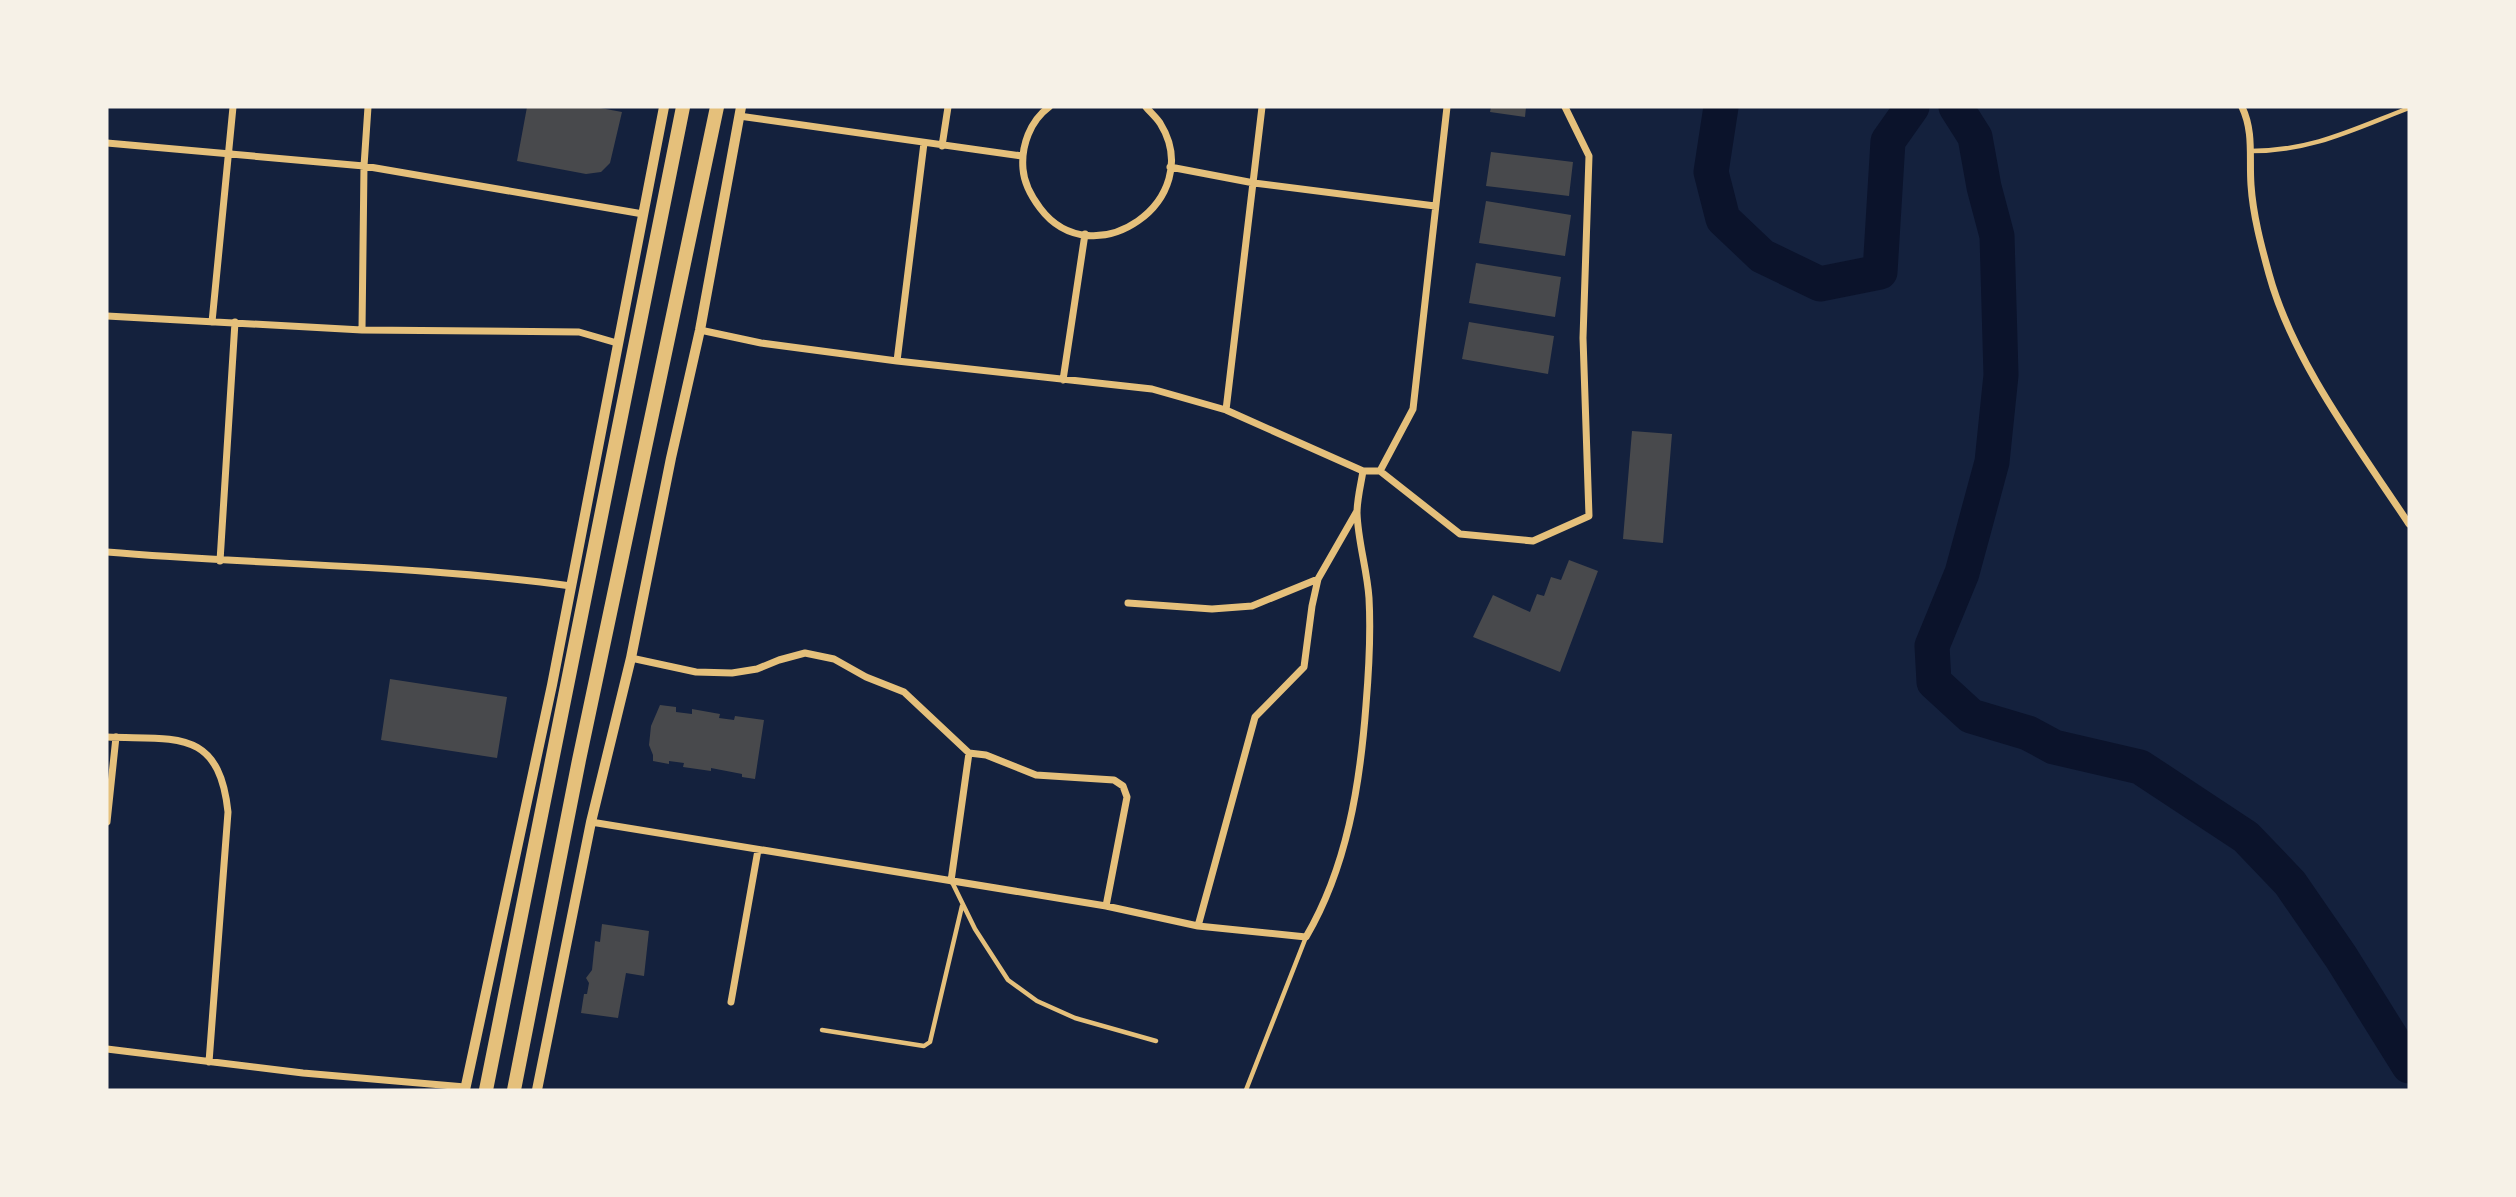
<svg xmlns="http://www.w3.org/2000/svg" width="2516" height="1197" font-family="Roboto,sans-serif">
<rect width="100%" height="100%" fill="#14213d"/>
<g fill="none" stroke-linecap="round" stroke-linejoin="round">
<path stroke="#0b132b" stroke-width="35" d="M 1721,107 L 1711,172 L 1723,219 L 1762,256 L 1820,284 L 1880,272 L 1888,141 L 1912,107
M 1956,107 L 1975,137 L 1984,187 L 1997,236 L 2001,375 L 1992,462 L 1962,573 L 1932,646 L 1934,682 L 1971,716 L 2028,733 L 2054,747 L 2140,767 L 2246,837 L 2290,883 L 2341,957 L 2409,1066"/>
</g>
<path fill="#48494c" d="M 527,107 L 595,107 L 622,112 L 610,163 L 601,172 L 586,174 L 517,161 Z
M 1491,107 L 1526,107 L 1525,117 L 1490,112 Z
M 1491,152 L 1573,162 L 1569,196 L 1486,186 Z
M 1486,201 L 1571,215 L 1565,256 L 1479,243 Z
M 1476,263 L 1561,277 L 1555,317 L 1469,303 Z
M 1469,322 L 1554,336 L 1548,374 L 1462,359 Z
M 1632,431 L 1672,434 L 1663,543 L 1623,539 Z
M 1569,560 L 1598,571 L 1560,672 L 1473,637 L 1493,595 L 1530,612 L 1537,594 L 1544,596 L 1551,577 L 1561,580 Z
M 390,679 L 507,697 L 497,758 L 381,740 Z
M 660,705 L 676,707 L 676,712 L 692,714 L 692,709 L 720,714 L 719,718 L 734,720 L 735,716 L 764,720 L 755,779 L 742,777 L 742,774 L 711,768 L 711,771 L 683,767 L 684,763 L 669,761 L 669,764 L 653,761 L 653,755 L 649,745 L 651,726 Z
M 602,924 L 649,931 L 644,976 L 626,973 L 618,1018 L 581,1013 L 584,994 L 587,994 L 589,983 L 586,978 L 592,970 L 595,941 L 600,942 Z"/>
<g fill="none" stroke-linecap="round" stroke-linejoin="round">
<path stroke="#e5c07b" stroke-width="4.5" d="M 2251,151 C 2312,151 2354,129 2409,108
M 952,882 L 975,929 L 1008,980 L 1037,1001 L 1075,1018 L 1156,1041
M 822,1030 L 924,1046 L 930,1042 L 962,906
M 1246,1090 L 1306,937"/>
<path stroke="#e5c07b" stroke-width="7" d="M 1049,107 C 1030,121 1021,146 1023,169 C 1024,183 1031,196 1040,208 C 1093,279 1208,200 1160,123 C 1156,117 1150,112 1146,107
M 2242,107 C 2254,132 2249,158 2251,185 C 2253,215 2261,245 2269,274 C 2293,362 2359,448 2409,524
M 739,116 L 1022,156
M 107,143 L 364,166 L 643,214
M 942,146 L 948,107
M 1170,167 L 1254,183 L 1435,206
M 107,316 L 362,330 L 579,332 L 617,343
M 212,322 L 233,107
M 362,330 L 364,166 L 368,107
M 700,330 L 761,343 L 897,361 L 1152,389 L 1226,410 L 1363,471 L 1380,471 L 1413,409 L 1447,107
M 897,361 L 924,143
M 1063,380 L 1085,234
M 1226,410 L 1262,107
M 1380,471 L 1460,534 L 1533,541 L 1589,516 L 1583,338 L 1589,156 L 1565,107
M 107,552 C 261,565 417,565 571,586
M 220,561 L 235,322
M 1128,603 L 1212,609 L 1252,606 L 1318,579
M 631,658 L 696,672 L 732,673 L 757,669 L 779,660 L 805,653 L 834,659 L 866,677 L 904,692 L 969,753 L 986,755 L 1036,775 L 1114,780 L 1123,786 L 1127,797 L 1106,906
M 107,737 C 174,740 219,727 228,812 L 209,1062
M 107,822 L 116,737
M 591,822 L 1106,906 L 1198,926 L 1306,937 C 1347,867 1360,785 1366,705 C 1369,669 1371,634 1369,598 C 1367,569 1358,542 1357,513 C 1357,499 1361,484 1363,471
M 951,881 L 969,753
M 1198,926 L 1255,717 L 1304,667 L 1312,606 L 1318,579 L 1357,511
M 731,1002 L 758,850
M 107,1049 L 303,1073 L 465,1087"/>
<path stroke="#e5c07b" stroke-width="10" d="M 465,1090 L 552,685 L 664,107
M 537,1090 L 591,822 L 631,658 L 671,458 L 700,330 L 741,107"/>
<path stroke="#e5c07b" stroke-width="14" d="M 486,1090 L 683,107
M 514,1090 L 579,760 L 717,107"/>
</g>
<rect width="2516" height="1197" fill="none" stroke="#f6f1e7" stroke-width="217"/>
</svg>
